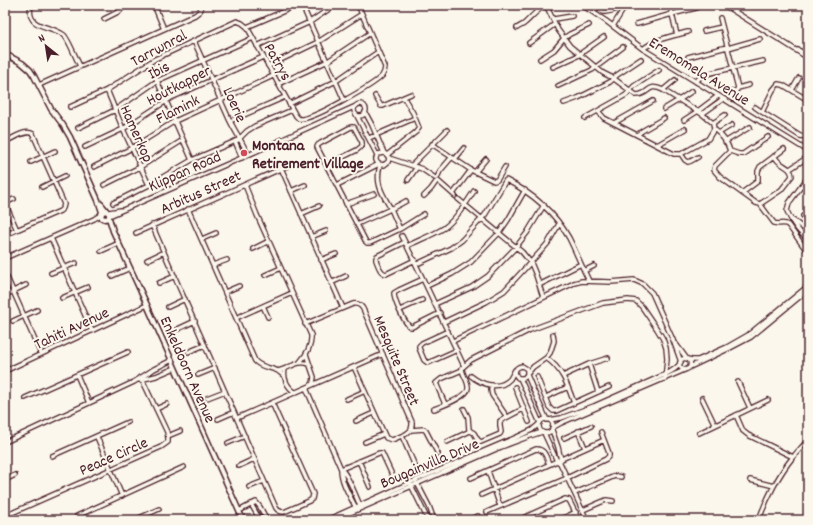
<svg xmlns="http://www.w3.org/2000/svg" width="813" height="525" font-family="Dekko,sans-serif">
<rect width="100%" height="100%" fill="#fbf7ec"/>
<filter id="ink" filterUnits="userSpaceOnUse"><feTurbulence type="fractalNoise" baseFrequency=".025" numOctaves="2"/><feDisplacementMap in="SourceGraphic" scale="8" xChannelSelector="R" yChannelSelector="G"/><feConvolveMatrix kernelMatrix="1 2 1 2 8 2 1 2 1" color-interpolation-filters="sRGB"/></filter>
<g filter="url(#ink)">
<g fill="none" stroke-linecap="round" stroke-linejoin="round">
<defs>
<path id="minor" d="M 31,5 C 26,30 50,24 64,35 C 69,40 76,59 80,66
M 154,5 L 164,29
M 302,5 L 344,100
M 546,5 L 558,30 L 570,46 L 603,73 L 613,78 L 636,95 C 650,95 647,82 663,90 L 702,114 L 713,123 L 714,129 L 708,139 L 681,154 L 674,154 L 604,118 L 598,111
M 582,5 L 606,21 L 643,49 L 808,151
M 595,5 L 604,12 C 611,11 617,11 620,5
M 670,5 L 672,14 L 696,8
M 724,5 L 788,45 L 808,58
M 512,6 L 515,5
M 720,18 L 738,88
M 104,19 L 120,11 L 122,8 L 121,5
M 554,19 L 572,16
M 637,24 L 672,14 L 677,35
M 613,26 L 626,5
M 247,27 L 298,5
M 517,28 C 520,26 523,25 525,23 C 532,17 537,9 546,6
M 704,31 L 722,27
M 194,41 L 230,121 C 236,133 243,143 248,155
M 529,43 L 555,24
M 257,46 L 310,22 L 335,5
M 728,48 L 760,39
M 643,49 C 655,39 673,36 688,32
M 798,50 L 808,55
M 688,57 L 727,47
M 540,59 L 554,50 L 564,38 L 570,34 L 589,25
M 149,63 L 166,101 L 192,160
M 268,66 L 318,42 L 362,14
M 553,67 L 577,56 L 604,37
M 696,82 L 702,75 L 763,61
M 278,84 L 328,61 L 370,33
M 39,85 L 195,15 L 200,11 L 201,5
M 558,86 L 592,70 L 623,47
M 107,90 L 123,129 L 149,185
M 663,90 L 675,80
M 792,90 L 799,78
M 728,93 L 736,91 L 738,88 L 749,85
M 375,96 L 381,106 L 383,106 L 411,94
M 808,100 L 783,85 L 778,84 L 773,90 L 762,112 L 800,136 L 808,137
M 564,103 L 578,98 L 610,82 L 617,75 L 641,59
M 289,104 L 336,81 L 378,52
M354 110a6 6 0 1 1 12 0a6 6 0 1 1-12 0Z
M 70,107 L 107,90 L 155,59 L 237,21 L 242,23 L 247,27 L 296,116 L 299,119 C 311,121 372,86 382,76 C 384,73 385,71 385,67 L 358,5
M 755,107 L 762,112
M 664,109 L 679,100 L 692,91
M 365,112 L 372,125 L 384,153
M 702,114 L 723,99
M 357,116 L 377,155
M 585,118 L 626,95 L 634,86 L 659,70
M 684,120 L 698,111 L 718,96
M 230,121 L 285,97
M 614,123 L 653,101
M 713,123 L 725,115
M 78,128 L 115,110 L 157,81 L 253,38
M 714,129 C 721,134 728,143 730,151 L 715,166 L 714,170 L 720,177 L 742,193 L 758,181 L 758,171 L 760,167 L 784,149
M 719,133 L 732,125
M 637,135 L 642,131 L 664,118
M 369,138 L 415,118
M 235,141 L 242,158
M 5,142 C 13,138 26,129 33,134 L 64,204 L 63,208 L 60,211 L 5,235
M 725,142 L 750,127
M 432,144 L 471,170 L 494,181 L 497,180 L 505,167
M 657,145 L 685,129
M 85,147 L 123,129 L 171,98 L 263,57
M 730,151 L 739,154 L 743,154 L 768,137
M 681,154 L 685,160 L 688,162 L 691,161 L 698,157
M 387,155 L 416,132 L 419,128 L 413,113 L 404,98
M 389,158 L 388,162 L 384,165 L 379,164 C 375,161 375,158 378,154 L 384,153 L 387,155 L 389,158 L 422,169 L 435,178
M 455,159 L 464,148
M 31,162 L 55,151
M 327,165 L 357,150 L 362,146 L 362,142 L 354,127 L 351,127 L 321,143 L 318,145 L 317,147 L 366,242 L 367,243 L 370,243 L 400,229 L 424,214
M 380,165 C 375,184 382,193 391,209 C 394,216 397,223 400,229
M 412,165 L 447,130
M 94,167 L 132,148 L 175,121 L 273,76
M 281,168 L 343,308
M 790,169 L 805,159
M 475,172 L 486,159
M 5,173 L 7,172
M 808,177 L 789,203 L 787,211 C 791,221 799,233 808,239
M 437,178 L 440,171 L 452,157
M 408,180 L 417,167
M 438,181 L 455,196
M 104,185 L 140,167 L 183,140
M 245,185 L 257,215 L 311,335 C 312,345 306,355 300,362
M 337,185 L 379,164
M 42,187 L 65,176
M 291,191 L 305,185
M 742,193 L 756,203 L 760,204 L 774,223 C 779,225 784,222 788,225 L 804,247 L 808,250
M 453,194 L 471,170
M 424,196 L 431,189 L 436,182
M 458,199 L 522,252 L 531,263 L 536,275 L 543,297
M 5,203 L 17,230
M 5,203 L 14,199
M 113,203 L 149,185 L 192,160 L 238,140 L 247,131 L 255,126 L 292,110
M 346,204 L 374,194
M 760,204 L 781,190 L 792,176 C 791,167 784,167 778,161 C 777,160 775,157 774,156
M 188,209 L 255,361 C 261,368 271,367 278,371 C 279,372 283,375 284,376
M 109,212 L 121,210
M 301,214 L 319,206
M 109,216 L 248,155 L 356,106
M 803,216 L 808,214
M 793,220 L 808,232
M 357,224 C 374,216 391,210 406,201
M 152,225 L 276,508 C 278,511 280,512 284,512 L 309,501 L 312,499 L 313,494 L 272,403
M 136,233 L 296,162
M 402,236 L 423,279 L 464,366
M 311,237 L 326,231
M 51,238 L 92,331
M 202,239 L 216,233
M 405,242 L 377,256 L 376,258 L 376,260 C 378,265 380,273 386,274 L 415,260
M 407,246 C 419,240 433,235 444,228 C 456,219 466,204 474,191
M 253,249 L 269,241
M 101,251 L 119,243
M 5,258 L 94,219 L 102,214
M 147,260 L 164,252
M 321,260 L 336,254
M 417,264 L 451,248 L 462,240 L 485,215 L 506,180 C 532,193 555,213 569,238 C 576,252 582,267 589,281
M 213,265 L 227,260
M 584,271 L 594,266
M 5,273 L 41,354
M 51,273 L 76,263
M 265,275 L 281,268
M 112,276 L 130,268
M 423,279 L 399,290 L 394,293 C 394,301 404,322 410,327 L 412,327 L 440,313
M 159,283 L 175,276
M 331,283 L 346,276
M 539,285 L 581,264
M 427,286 L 452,274 L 471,262 L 499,233 L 508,220 L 525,190
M 225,292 L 239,286
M 5,295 L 26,285
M 62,298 L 88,287
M 435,304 L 472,287 L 488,276 L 516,247 L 527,233 L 544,205
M 263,306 L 268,317
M 168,307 L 185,299
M 400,310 L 422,300
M 236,318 L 292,293
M 13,321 L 37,310
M 444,322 L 486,302 L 504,291 L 542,250 L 548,243 L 559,224
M 305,324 L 353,304 C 359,303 362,306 364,311 L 412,422 L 412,425 L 411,430
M 178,329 L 195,321
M 448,331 L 422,343 L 419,346 L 419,348 L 424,360 L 428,363 L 457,350
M 453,341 L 574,283 L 582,281 L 611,282 L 634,280 L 643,284 L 652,293 L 673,340 L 681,362 C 678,368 672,371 666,374 L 594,406 L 561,418 L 549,420
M 676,344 L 687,359 L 692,360 L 698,360 L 727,347 L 748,335 L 808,286
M 188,352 L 205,345
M 306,354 L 314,377 L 313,383 L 311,385
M 546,358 C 562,368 568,386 574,403
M679.5 364a5.5 5.5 0 1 1 11 0a5.5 5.5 0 1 1-11 0Z
M 589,364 L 598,392
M 354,367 L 386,438 L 392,440 L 406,434 L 411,430 L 424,429 L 426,431 L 438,454
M 690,367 L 730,348 L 751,337 L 808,290
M 285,369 C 283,378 287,387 295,392
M 5,371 L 147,305
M 278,371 C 288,369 299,359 309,364
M 527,373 L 527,369 L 522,366 C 515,367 513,373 518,378 L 524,378 L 533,367 L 546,358 L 550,353 L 554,341 L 553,334
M 77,375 L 89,403
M 198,375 L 215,368
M 527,375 L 532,387 L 547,420
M 471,376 C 481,384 499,391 510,379 C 512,376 513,373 515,370
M 563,376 L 589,364 L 608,358
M 537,377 L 549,407 L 553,411 L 556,411 L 609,387
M 520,378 L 540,423
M 140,380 L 156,376 L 175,368
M 738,382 L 750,408
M 492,385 L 491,390 L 492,395 L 507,417
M 515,387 L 529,422
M 306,388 L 341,469 C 341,483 350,496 356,508
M 546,397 L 568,387
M 25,398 L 128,352
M 207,398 L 225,391
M 702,398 L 715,425
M 347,399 L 365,391
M 445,404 L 436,383 L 441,379 L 462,370
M 156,409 L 167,404
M 434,409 C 442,406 470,396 468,387 C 468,380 462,375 462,368 L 471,360 L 530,330 L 603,303 L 628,300 L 636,301 L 642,307 L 657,329 L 663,339 L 666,348 L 667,359 L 665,379
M 464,409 L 468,417 L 469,430 L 474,433 L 478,440 L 481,442 L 500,434 L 501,432 L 500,426 L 500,421 L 523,409
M 736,415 L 743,431 L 748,435 L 793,457
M 237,418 L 383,354
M 218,419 L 234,412
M539 426a7 7 0 1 1 14 0a7 7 0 1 1-14 0Z
M 356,421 L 374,413
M 552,428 L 561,423 L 687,369
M 552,430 L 558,447 L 561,460
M 578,431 L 585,448
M 544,433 L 557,461 L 560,463 L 587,520
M 699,433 L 768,400
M 168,436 L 180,431
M 402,436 L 415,466
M 97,437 L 122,496
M 564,438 L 591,426
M 5,442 L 89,403 L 134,382 L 154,369 L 172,360
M 365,442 L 384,434
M 447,442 L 470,431
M 228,443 L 245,436
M 52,456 L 128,422
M 359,461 L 370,487
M 239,466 L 254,459
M 341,469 L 379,453 L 382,453 L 393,477
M 341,469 C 350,477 355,496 361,507
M 488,471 L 500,506
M 471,478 L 536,449 C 545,449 546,457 549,464
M 5,480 L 15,475
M 750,480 L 774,486
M 417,483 L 429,506 L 434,520
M 411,485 L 428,520
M 249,487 L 264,481
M 575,493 L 615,476 L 621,477
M 481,495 L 604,440
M 251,504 L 260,520
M 583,510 L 606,500 L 613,501
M 239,511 L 256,502 L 260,507 L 267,520
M 487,512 L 567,478 L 606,459 L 609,456 L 609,453 L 601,432
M 5,516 L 161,447 L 168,442 L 168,438 L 167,432 L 141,377
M 77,516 L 184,467
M 135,520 L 159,509
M 327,520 L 416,480 L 517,437 L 532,430 L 539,424
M 334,520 L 501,447 L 530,436 L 542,432
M 468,520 L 478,516
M 509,520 L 510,520
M 521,520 L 525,517 L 565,499 L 569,500 L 579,520
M 559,520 L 576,512
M 759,520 C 766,499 779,474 793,457 C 798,451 803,446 808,440"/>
<path id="tertiary" d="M 5,54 L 22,63 L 30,70 L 34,76 L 51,109 L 63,125 L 70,137 L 98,200 L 102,212
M 101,204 L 109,214 L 109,218 L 105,219 L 102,218 L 101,214 L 103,212 L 106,211
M 109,218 L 113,231 L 147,305 L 243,520"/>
</defs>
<use href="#minor" stroke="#4a1f2b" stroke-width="6"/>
<use href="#tertiary" stroke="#4a1f2b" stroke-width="7"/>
<use href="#minor" stroke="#fbf7ec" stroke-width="3.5"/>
<use href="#tertiary" stroke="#fbf7ec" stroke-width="4"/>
</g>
</g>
<circle fill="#d1495b" stroke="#fbf7ec" stroke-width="1.5" cx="244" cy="153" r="4"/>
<g text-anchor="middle" stroke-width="4" stroke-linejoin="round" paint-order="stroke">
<g font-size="16" fill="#4a1f2b" stroke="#fbf7ec">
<text transform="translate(158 47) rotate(-28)" y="6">Tarrwnral</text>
<text transform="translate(279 61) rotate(61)" y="6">Patrys</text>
<text transform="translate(158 69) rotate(-28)" y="6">Ibis</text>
<text transform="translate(700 70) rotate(32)" y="6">Eremomela Avenue</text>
<text transform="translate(178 84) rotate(-27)" y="6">Houtkapper</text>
<text transform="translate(236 104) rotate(66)" y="6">Loerie</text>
<text transform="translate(177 108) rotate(-27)" y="6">Flamink</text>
<text transform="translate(138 133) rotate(66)" y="6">Hamerkop</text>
<text transform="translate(184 170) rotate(-24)" y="6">Klippan Road</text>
<text transform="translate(200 191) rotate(-24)" y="6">Arbitus Street</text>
<text transform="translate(71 327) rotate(-25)" y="6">Tahiti Avenue</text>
<text transform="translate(398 360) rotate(67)" y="6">Mesquite Street</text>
<text transform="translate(189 369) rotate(66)" y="6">Enkeldoorn Avenue</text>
<text transform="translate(113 455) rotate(-24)" y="6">Peace Circle</text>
<text transform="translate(429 462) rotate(-23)" y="6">Bougainvilla Drive</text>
</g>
<g font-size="16" font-weight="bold" fill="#4a1f2b" stroke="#fbf7ec" text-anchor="start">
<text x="252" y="150">Montana<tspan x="252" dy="18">Retirement Village</tspan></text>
</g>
</g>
<rect width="813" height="525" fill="none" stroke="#fbf7ec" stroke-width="20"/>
<rect x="10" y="10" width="793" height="505" fill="none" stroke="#4a1f2b" stroke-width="1.5" filter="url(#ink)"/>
<g transform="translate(46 46) rotate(330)" stroke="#fbf7ec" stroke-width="3" paint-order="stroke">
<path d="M0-3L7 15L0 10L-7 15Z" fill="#4a1f2b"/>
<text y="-6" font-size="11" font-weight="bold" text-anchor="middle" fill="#4a1f2b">N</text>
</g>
</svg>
